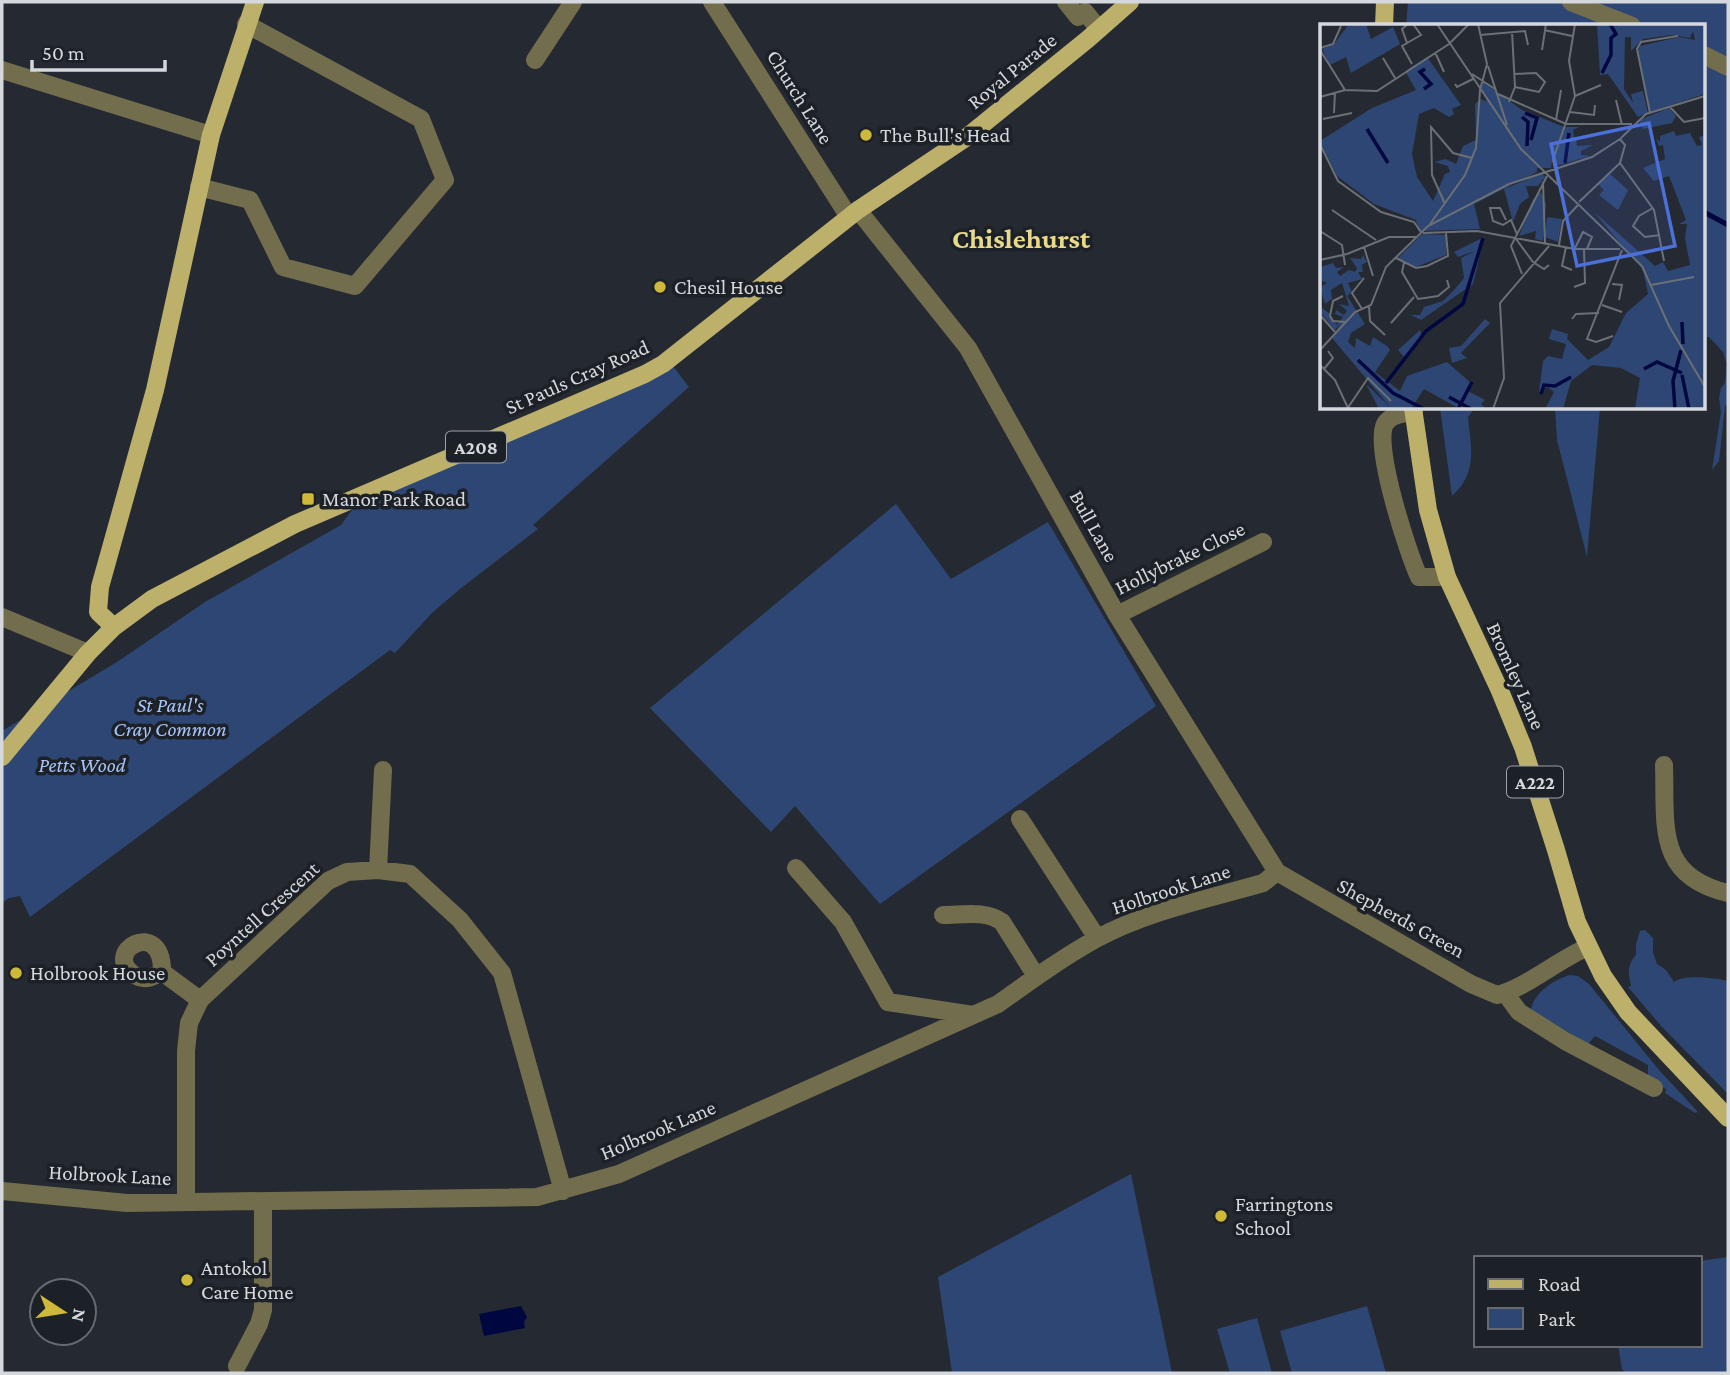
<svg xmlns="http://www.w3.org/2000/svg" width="1730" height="1375" font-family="'Crimson Pro',serif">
<rect width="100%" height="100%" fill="#252931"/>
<path fill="#2e4673" d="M 1408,2 L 1728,2 L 1728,403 L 1725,407 L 1719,461 L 1712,470 L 1721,412 L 1719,398 L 1721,388 L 1725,383 L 1727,364 L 1723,352 L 1709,337 L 1704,337 L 1704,26 L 1406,26 Z
M 673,366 L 689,387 L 533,525 L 538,529 L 460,589 L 433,612 L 395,653 L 390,650 L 30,917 L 20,896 L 9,898 L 2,903 L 2,731 L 117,662 L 205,602 L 341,525 L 352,510 Z
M 1440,408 L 1475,408 L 1468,417 C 1471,448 1478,473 1452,496 Z
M 1555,408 L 1600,408 L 1587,557 L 1557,440 Z
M 896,504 L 951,579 L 1048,522 L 1156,706 L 880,904 L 795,806 L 771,832 L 650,708 Z
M 1645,930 L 1653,938 L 1653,952 L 1657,964 L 1666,970 L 1674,982 C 1683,974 1716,978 1728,981 L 1728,1094 L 1662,1027 L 1628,987 L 1631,986 C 1628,973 1627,965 1636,955 L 1636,944 L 1640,931 Z
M 1570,975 L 1578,976 L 1589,984 L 1659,1070 L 1698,1112 L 1695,1113 L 1665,1093 L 1666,1089 L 1648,1078 L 1648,1065 L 1595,1036 L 1588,1044 L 1582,1041 L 1531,1010 C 1533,993 1555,979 1570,975 Z
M 1131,1174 L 1172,1373 L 952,1373 L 938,1277 Z
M 1728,1257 L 1728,1373 L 1626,1373 L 1622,1369 L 1618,1345 L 1700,1345 L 1700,1261 Z
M 1367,1306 L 1386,1373 L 1292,1373 L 1280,1331 Z
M 1257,1318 L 1272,1373 L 1230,1373 L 1217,1329 Z"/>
<path fill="#000740" d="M 521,1306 L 527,1317 L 524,1322 L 525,1328 L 484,1336 L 479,1314 Z"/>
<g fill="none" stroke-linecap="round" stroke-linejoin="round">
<path stroke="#000740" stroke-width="5" d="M 1704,212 L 1728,225"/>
<path stroke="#726d4c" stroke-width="18" d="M 712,2 L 849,217
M 1066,2 L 1078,17 L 1085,12 L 1099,29
M 1571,2 L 1632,26
M 1704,55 L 1728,67
M 535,60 L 573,2
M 2,70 L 211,135
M 199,187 L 250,200 L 283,267 L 355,286 L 445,180 L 421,119 L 246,24
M 858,210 L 968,348 L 1117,615 L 1277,872 L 1471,984 L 1497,995 C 1524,989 1559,959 1588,947
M 1414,412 C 1403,414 1391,414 1385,424 C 1373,446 1408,553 1419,577 L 1447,577
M 1117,615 L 1263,542
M 2,617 L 88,653
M 1664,765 C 1666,825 1655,876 1728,893
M 1020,819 L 1097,938
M 796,868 L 843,922 L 888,1002 L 973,1015
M 378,870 L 383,770
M 943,915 C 962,915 986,910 1002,922 L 1036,976
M 162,972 C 153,977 145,981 136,976 C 98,953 163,915 162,972 L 200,1000
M 1505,993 L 1519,1012 L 1565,1041 L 1654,1088
M 2,1191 L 127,1203 L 537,1197 L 619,1174 L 998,1004 C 1030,981 1062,958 1096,939 C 1147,911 1208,899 1263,883 L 1277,872
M 186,1201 L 186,1051 L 189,1023 L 200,1000 L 328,881 L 347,872 L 378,870 L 410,874 L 460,920 L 502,973 L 563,1191
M 237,1366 L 259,1324 L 263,1310 L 263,1202"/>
<path stroke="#bcb06b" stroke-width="18" d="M 1384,26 L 1385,2
M 1413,408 L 1428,510 L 1447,577 L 1500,691 L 1523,747 L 1556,850 L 1577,922 L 1603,976 L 1628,1012 L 1728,1118
M 114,627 L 98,612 L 100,587 L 155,390 L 211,135 L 255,2
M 2,757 L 88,653 L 114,627 L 152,599 L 295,524 L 645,374 L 663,364 L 858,210 L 967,137 L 1088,39 L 1130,2"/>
</g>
<g fill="#ceb938" stroke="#1c2027" stroke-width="2.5">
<circle cx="866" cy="135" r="7"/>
<circle cx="660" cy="287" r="7"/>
<rect x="301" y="492" width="14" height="14" rx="3.5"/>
<circle cx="16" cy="973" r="7"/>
<circle cx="1221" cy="1216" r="7"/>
<circle cx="187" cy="1280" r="7"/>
</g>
<g text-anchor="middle" stroke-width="7" stroke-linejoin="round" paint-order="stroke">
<g fill="#1c2027" stroke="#9ea1a6" stroke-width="2">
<rect x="446" y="431.5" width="60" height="31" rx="5"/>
<rect x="1507" y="766.5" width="56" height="31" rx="5"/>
</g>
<g font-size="19" font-weight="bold" fill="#d5d8dd">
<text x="476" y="454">A208</text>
<text x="1535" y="789">A222</text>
</g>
<g font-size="21" fill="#d5d8dd" stroke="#1c2027">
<text transform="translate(1012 71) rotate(-39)" y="7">Royal Parade</text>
<text transform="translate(800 97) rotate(58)" y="7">Church Lane</text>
<text transform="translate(577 377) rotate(-24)" y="7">St Pauls Cray Road</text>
<text transform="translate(1094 526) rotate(61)" y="7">Bull Lane</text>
<text transform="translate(1180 558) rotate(-26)" y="7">Hollybrake Close</text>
<text transform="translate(1516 676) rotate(66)" y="7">Bromley Lane</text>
<text transform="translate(1171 889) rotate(-18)" y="7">Holbrook Lane</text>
<text transform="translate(262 914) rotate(-42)" y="7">Poyntell Crescent</text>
<text transform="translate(1401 918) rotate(29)" y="7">Shepherds Green</text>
<text transform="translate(658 1130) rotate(-23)" y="7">Holbrook Lane</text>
<text transform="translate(110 1175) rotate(3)" y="7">Holbrook Lane</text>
</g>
<g font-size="21" fill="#d5d8dd" stroke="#1c2027" text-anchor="start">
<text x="880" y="142">The Bull's Head</text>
<text x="674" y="294">Chesil House</text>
<text x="322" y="506">Manor Park Road</text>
<text x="30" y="980">Holbrook House</text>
<text x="1235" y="1211">Farringtons<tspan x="1235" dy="24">School</tspan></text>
<text x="201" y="1275">Antokol<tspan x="201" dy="24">Care Home</tspan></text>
</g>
<g font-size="21" font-style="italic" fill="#a6c3f9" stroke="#1c2027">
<text x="170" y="712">St Paul's<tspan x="170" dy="24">Cray Common</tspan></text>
<text x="82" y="772">Petts Wood</text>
</g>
<g font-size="28" font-weight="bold" fill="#e7da8b" stroke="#1c2027">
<text x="1021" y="248">Chislehurst</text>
</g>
</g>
<g transform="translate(1320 24)">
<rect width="385" height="385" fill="#252931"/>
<path d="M 29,0 L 46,0 L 51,15 L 73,3 L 80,20 L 31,49 L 26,33 L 10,41 L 2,25 L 14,20 ZM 277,0 L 385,0 L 385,70 L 330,88 L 317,29 L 320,22 L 359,13 L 375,16 L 373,7 L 370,14 L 352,11 L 323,15 L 311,27 L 311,13 L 305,13 L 304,65 L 313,79 L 311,70 L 323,67 L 328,89 L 318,93 L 288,50 L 280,51 ZM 107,33 L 141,81 L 132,85 L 134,90 L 129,93 L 114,84 L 99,90 L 92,130 L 97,153 L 113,177 L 125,150 L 130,148 L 128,142 L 114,138 L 126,135 L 136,140 L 143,122 L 156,116 L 155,80 L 161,75 L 167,78 L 161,65 L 163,58 L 202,86 L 244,103 L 259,103 L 253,106 L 254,113 L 265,114 L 256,115 L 257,122 L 273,121 L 261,127 L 261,131 L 270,132 L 235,142 L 232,137 L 231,144 L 217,144 L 217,148 L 154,180 L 160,205 L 98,207 L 96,196 L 54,180 L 17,152 L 0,117 L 52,84 L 96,66 L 85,47 ZM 349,84 L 356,92 L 352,99 L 323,105 L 319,96 ZM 354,107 L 356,112 L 370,109 L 377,122 L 382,121 L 379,113 L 385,111 L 385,385 L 315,385 L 320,354 L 301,344 L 272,341 L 251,357 L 243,385 L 225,385 L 234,368 L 227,363 L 219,368 L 223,337 L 228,332 L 242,335 L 246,320 L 229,315 L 232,305 L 248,310 L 247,315 L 268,336 L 289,323 L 306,289 L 328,270 L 323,246 L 274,188 L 335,242 L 343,238 L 348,247 L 370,241 L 365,214 L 367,200 L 359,200 L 366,196 L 349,152 L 334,157 L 323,144 L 345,135 L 343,121 L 339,122 L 336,114 L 340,118 L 340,112 ZM 222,149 L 225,153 L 218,162 L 206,162 L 209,173 L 200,180 L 193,198 L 184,165 ZM 290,150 L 308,166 L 298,186 L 279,171 L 284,166 L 278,160 ZM 221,168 L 226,180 L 223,217 L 215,215 L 216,207 L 199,212 L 213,175 ZM 227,193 L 242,195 L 238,218 L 225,213 ZM 102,210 L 126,211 L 126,231 L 96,243 L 77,235 ZM 164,213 L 153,260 L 101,296 L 91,291 L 100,291 L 104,283 L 123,277 L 134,266 L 144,254 L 141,234 L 155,227 L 138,233 L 134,228 ZM 43,231 L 47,238 L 42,241 L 43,248 L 38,248 L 42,255 L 28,259 L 32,268 L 27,272 L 45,300 L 31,309 L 28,318 L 35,324 L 36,314 L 50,322 L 53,313 L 67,322 L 70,326 L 55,348 L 80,367 L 87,352 L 127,338 L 151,359 L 148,367 L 165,376 L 161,380 L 166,385 L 138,384 L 104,365 L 91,385 L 59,385 L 46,360 L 70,383 L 12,314 L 21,299 L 15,306 L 0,288 L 2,284 L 9,289 L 17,301 L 23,293 L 15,290 L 16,286 L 24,291 L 27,287 L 19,280 L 29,282 L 22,259 L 11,266 L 12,275 L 5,280 L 0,263 L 7,259 L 0,256 L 0,243 L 13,239 L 16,244 L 24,243 L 17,248 L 20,252 L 29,246 L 35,248 L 37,244 L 30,234 L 41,235 ZM 165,295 L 170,299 L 141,329 L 147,334 L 132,339 L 129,324 L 141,322 ZM 100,306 L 102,313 L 84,333 L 78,326 Z" fill="#2e4673"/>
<path fill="none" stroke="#000740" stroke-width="3.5" d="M 282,49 L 291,31 L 291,14 L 296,10 L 290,0M 104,65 L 111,60 L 100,48 L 105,45M 205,89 L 217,94 L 211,116M 202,93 L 208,98 L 207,122M 47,105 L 68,139M 245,139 L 249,109M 362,298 L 363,320M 38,336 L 73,369 L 104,385M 324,345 L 337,338 L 362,349M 362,351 L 369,385M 66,359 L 106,307 L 143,280 L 163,214M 221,370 L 224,361 L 235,362 L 251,353M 129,373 L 151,385M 138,385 L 152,358M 355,385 L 353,357 L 361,326"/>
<path fill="none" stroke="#6b6f76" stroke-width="2" d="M 88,0 L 82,5 L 87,19 L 82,22 L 92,40M 117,0 L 201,125 L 322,242 L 349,302 L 385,363M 224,6 L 252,12M 160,11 L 205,7 L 208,21M 87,19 L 101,11 L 93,0M 0,24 L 13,20 L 21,2M 0,26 L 25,66M 222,26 L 226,0M 115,28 L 124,48M 63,34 L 75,54M 168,42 L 187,101M 152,50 L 175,65M 194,50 L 216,49 L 225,58 L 219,68 L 195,63M 135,60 L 137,63 L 153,55M 178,70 L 246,100 L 312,100M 255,72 L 281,61M 0,73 L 25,66 L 57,67 L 129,20 L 149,0M 296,76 L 302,101M 189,78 L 195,63 L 192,8M 350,83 L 364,98 L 385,94M 250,88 L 274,91 L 275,81M 14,89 L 15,68M 330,89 L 317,25 L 321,18 L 358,12M 3,95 L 32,89M 236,96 L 241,66M 0,120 L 18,157 L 61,188 L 94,198 L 101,208M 300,139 L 334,186 L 344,237M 223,158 L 225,219M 238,159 L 233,136 L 255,72 L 249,37 L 255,0M 259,178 L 300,139 L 305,121 L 300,115M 125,180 L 112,151 L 111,103 L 133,129 L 152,134M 333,184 L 319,192 L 313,202 L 325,213 L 340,211M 12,186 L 56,216M 186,196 L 180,184 L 170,184 L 173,197 L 183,201 L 191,196 L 197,210M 110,200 L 145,151 L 156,124 L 160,66 L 167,40 L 158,0M 0,207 L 22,221 L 25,241M 103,209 L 157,207 L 255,225 L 300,225M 196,215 L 213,238 L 224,245 L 229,241M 239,221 L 243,197 L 258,181M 44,223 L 53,252M 246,223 L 242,242 L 252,246M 255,224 L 263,208 L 272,213 L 267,225M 76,234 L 96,244 L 107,242 L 128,232 L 126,209M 0,236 L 27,230 L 69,213 L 96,213M 84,239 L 82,248 L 98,275 L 118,272 L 129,263 L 127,256M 202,250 L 191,222 L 227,152M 292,260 L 302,261 L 299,276M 331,261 L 374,253M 254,263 L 265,259 L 264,225M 23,272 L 13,277 L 10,292 L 13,297 L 26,298M 282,281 L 302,288M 49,282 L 50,297 L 65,311M 42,285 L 32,269 L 44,254M 0,291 L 15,308M 252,295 L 256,290 L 279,289M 71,299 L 94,273M 293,312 L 276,318 L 267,315 L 302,226M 0,326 L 35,288 L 51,281 L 66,243 L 108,202 L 189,160 L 272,133 L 300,115 L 326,90 L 385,72M 0,341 L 15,356 L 28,384M 4,345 L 13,334 L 8,327M 27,385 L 48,354 L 71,377M 173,385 L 184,354 L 180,279 L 229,222"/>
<path fill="#4b70d9" fill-opacity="0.15" stroke="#4b70d9" stroke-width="3.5" d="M 329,99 L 355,222 L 257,242 L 231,120 Z"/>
<rect width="385" height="385" fill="none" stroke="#d5d8dd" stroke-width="3.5"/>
</g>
<rect width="1730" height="1375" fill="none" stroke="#d5d8dd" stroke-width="7"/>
<rect x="1474" y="1256" width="228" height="91" fill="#1c2027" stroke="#666a70" stroke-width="2"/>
<rect x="1488" y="1279" width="35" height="10" fill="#bcb06b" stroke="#666a70" stroke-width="2"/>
<text x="1538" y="1291" font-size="21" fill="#d5d8dd">Road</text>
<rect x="1488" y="1308" width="35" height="21" fill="#2e4673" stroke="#666a70" stroke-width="2"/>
<text x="1538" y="1326" font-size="21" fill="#d5d8dd">Park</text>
<g transform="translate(63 1312) rotate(102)"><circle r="33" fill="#1c2027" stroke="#666a70" stroke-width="2"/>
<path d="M0-5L12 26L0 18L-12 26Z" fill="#ceb938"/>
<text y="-10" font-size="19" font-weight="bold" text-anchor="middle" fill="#d5d8dd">N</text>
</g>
<path d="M32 60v10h133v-10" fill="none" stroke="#d5d8dd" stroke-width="3.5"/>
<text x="42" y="60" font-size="21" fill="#d5d8dd" stroke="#1c2027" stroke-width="5" paint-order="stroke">50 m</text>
</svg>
